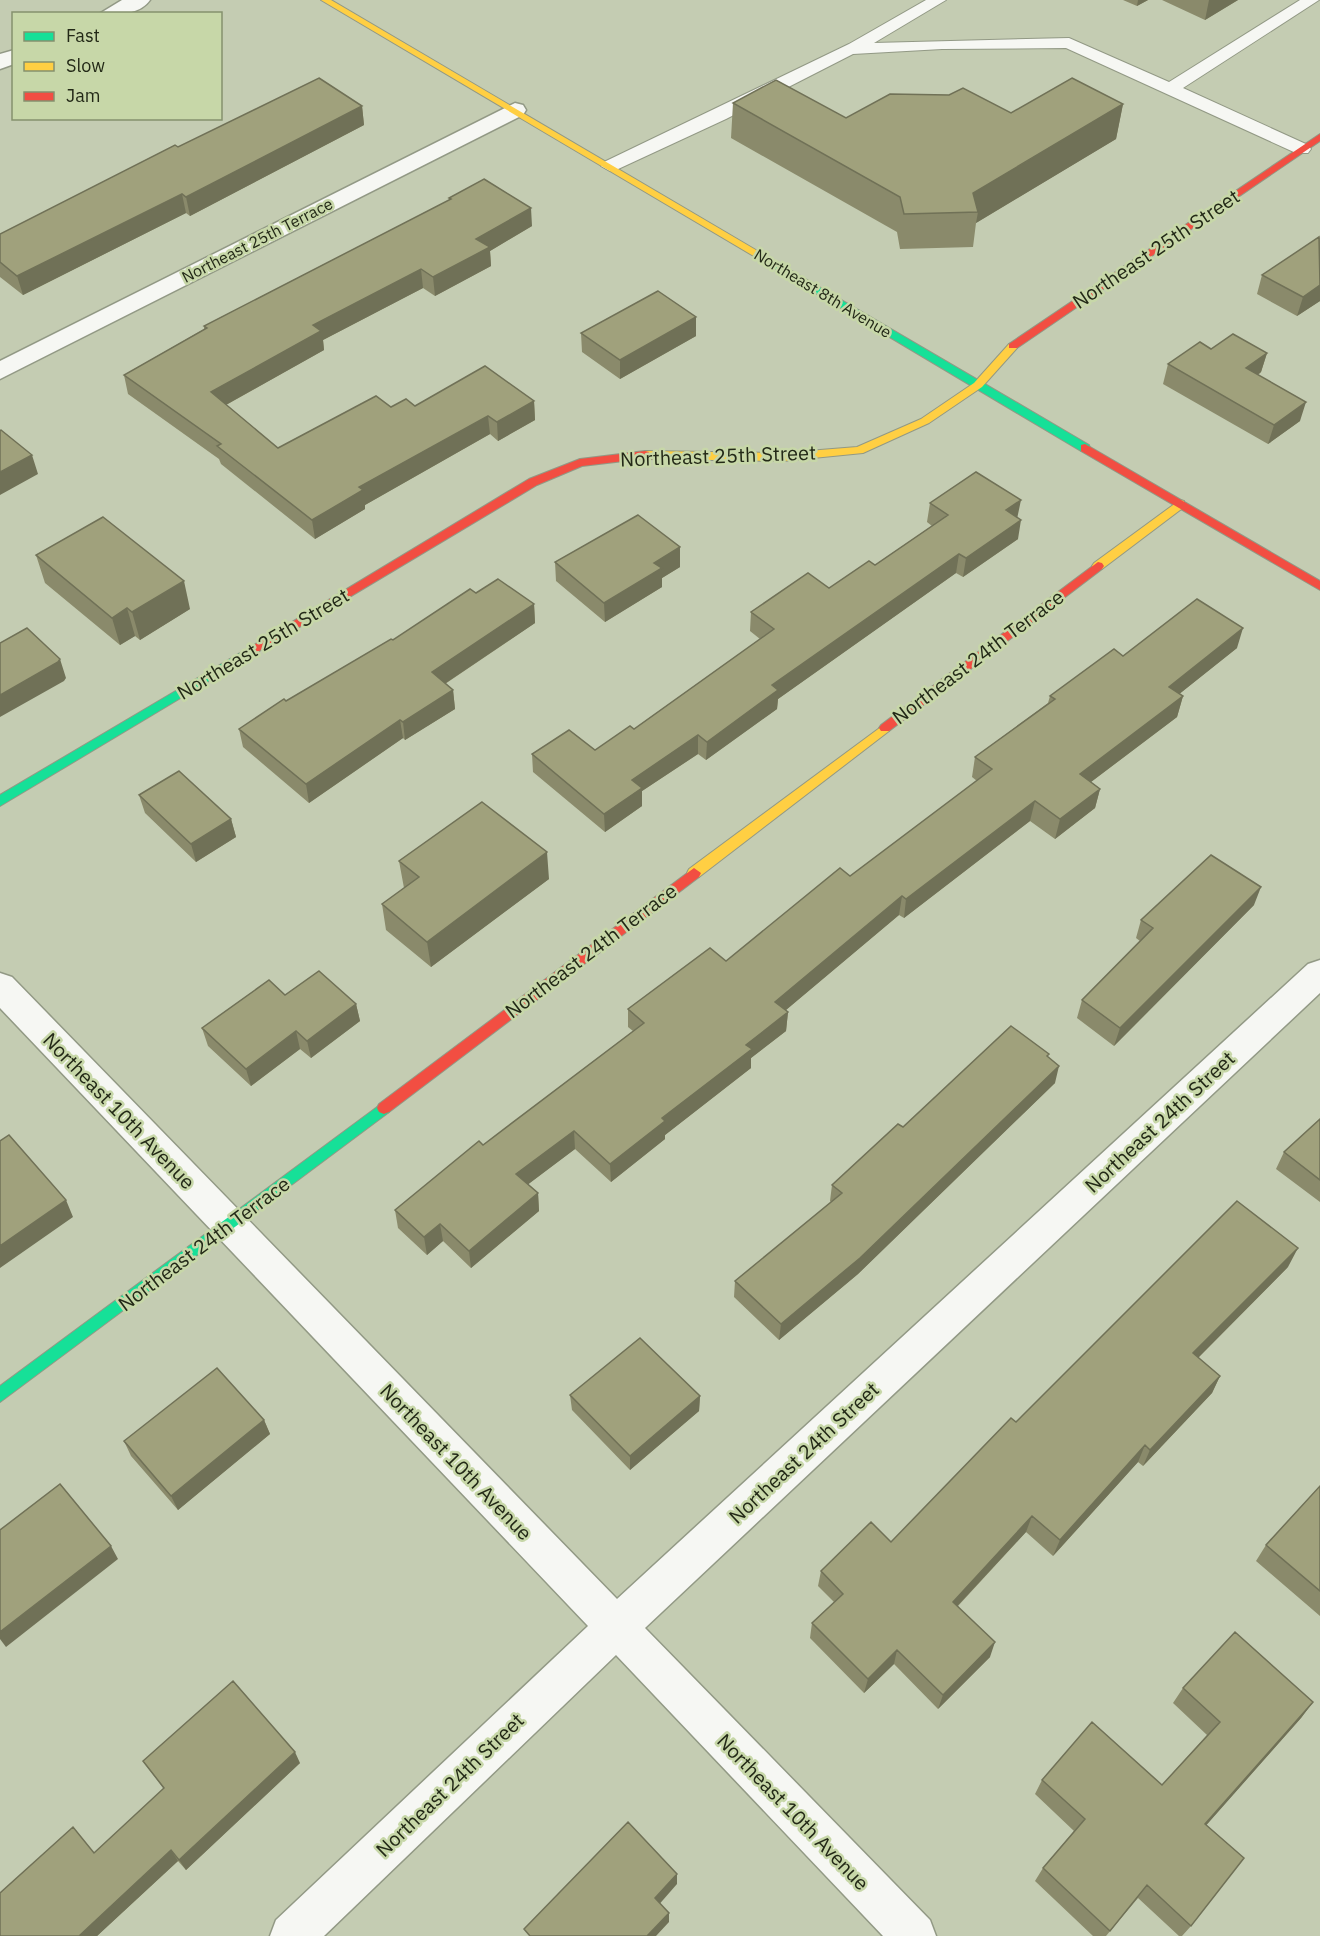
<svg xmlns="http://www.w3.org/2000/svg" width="1320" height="1936" font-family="'IBM Plex Sans',sans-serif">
<rect width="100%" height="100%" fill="#c4ccb2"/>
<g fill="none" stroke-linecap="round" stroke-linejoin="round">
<defs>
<path id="lane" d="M 926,0 L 946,0 L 874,43 L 1069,38 L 1169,82 L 1300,0 L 1319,0 L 1183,88 L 1308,145 L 1311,149 L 1308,153 L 1296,153 L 1066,48 L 942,49 L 853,54 L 726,119 L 616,170 L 610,171 L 601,166 L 604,162 L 849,44 Z"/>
<path id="street" d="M 122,0 L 150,0 C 139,16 116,14 99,14 Z
M 14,50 L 14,64 L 0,69 L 0,54 Z
M 515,103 L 523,105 L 526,110 L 523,115 L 0,379 L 0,361 Z
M 1320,960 L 1320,993 L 645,1628 L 930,1920 L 936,1936 L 883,1936 L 616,1655 L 324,1936 L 270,1936 L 276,1920 L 588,1626 L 0,1008 L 0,973 L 12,977 L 617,1599 L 1308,964 Z"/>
<path id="fast" d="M 761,253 L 1089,445 L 1090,448 L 1089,451 L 1081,451 L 757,258 L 757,254 Z
M 245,650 L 249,651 L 251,654 L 249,657 L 0,806 L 0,795 Z
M 384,1102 L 389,1104 L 391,1108 L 389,1112 L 0,1402 L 0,1386 Z"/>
<path id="slow" d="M 321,0 L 331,0 L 766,256 L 761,259 L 757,258 Z
M 1013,343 L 1018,346 L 1017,348 L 982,387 L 929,423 L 863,453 L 783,461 L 645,459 L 640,455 L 645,451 L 783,453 L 857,447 L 921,419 L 974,383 L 1009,344 Z
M 1180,500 L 1184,501 L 1184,507 L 1102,569 L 1094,569 L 1092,566 L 1094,563 Z
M 885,724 L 891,728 L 889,731 L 699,877 L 689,877 L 687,873 L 689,869 Z"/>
<path id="jam" d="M 1320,134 L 1320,141 L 1017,348 L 1009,348 L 1009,344 Z
M 1085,444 L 1320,581 L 1320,590 L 1081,451 L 1081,445 Z
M 645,451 L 649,452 L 649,458 L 582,466 L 537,485 L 249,657 L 245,658 L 239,654 L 529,479 L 580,459 Z
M 1098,562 L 1102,563 L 1104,566 L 1102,569 L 889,731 L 881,731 L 879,728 L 881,725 Z
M 694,868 L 701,873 L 699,877 L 389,1112 L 384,1114 L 379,1112 L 377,1108 L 379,1104 Z"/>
</defs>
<use href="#lane" stroke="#929985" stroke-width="2"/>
<use href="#street" stroke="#929985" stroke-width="3"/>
<use href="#fast" stroke="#929985" stroke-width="2"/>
<use href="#slow" stroke="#929985" stroke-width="2"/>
<use href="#jam" stroke="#929985" stroke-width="2"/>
<use href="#lane" fill="#f6f7f3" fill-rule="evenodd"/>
<use href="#street" fill="#f6f7f3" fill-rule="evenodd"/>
<use href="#fast" fill="#16e098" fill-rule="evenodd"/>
<use href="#slow" fill="#ffcf43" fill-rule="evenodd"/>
<use href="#jam" fill="#f24e42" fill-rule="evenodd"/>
</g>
<path fill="#8a8a6b" d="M 1123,0 L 1148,0 L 1137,6 Z
M 1162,0 L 1238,0 L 1205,20 Z
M 733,103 L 846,118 L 1011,113 L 1123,104 L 1116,139 L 976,223 L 973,247 L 900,249 L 897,232 L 731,138 Z
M 362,106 L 364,125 L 190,216 L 186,213 L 23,295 L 0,277 L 0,234 L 178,147 Z
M 449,198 L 532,226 L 490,251 L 491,266 L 435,296 L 423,288 L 323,340 L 324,350 L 226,405 L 278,448 L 391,407 L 534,401 L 535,420 L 498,441 L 490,434 L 365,505 L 365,509 L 315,539 L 221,464 L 219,459 L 128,394 L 124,375 L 204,329 L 204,326 L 449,200 Z
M 1320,237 L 1320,301 L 1297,316 L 1257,294 L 1262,275 Z
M 696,317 L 696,336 L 620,379 L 582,352 L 581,333 Z
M 1211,349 L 1267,353 L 1261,372 L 1258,375 L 1300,421 L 1268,444 L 1163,384 L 1168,364 Z
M 930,503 L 1018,518 L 1018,539 L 963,577 L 956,573 L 778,699 L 777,709 L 706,760 L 698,754 L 642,791 L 642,806 L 605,832 L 533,772 L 532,754 L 595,750 L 634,729 L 760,639 L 750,631 L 751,612 L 829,588 L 875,565 L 932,526 L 927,522 Z
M 680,547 L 680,567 L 662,578 L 662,587 L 605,622 L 556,581 L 555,562 Z
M 36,555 L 190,609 L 140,640 L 135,636 L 120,645 L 45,583 Z
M 476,593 L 534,604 L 535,623 L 445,684 L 453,690 L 455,709 L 405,740 L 403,738 L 309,803 L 243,747 L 239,729 Z
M 1237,648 L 1179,694 L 1183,696 L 1177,717 L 1091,782 L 1100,789 L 1095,808 L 1055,839 L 1030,821 L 904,918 L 899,915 L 786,1010 L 788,1012 L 786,1031 L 751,1058 L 751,1068 L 665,1135 L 665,1139 L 611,1182 L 575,1149 L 528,1184 L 538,1193 L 539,1211 L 471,1268 L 443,1241 L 427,1255 L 398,1228 L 395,1210 L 483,1145 L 633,1031 L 628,1027 L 628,1009 L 726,961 L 850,876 L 977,781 L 972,777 L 975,757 L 1048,703 L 1050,696 L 1123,656 Z
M 139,795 L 231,819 L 236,837 L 196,862 L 145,813 Z
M 399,861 L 549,879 L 431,967 L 386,930 L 382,904 L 404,888 Z
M 1254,905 L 1114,1046 L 1077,1018 L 1082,1000 L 1140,941 L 1136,938 L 1141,920 Z
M 285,995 L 356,1004 L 360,1021 L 311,1058 L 300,1049 L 251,1086 L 208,1046 L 202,1028 Z
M 1048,1057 L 1055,1083 L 858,1274 L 779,1340 L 734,1297 L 735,1281 L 831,1202 L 830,1201 L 832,1185 Z
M 1320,1119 L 1320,1202 L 1276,1169 L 1284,1152 Z
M 1288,1267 L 1198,1358 L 1220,1376 L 1212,1393 L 1143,1466 L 1138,1462 L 1053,1556 L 1026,1532 L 958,1606 L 990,1657 L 938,1709 L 894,1664 L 864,1693 L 810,1638 L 812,1623 L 834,1602 L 818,1586 L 821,1571 L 891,1542 L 1016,1422 Z
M 570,1395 L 700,1396 L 699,1411 L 630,1470 L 572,1410 Z
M 264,1420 L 270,1434 L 178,1510 L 131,1456 L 124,1441 Z
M 1320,1486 L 1320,1616 L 1256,1561 L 1266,1545 Z
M 1183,1688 L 1313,1702 L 1301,1718 L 1206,1825 L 1191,1926 L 1182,1936 L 1179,1936 L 1138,1898 L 1106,1936 L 1093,1936 L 1035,1881 L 1043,1868 L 1074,1831 L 1035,1794 L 1042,1780 L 1162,1785 L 1207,1735 L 1173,1703 Z
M 143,1761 L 300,1763 L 186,1870 L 178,1861 L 97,1936 L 0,1936 L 94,1853 L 164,1789 Z"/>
<path fill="#707157" d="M 1138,0 L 1148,0 L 1137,6 Z
M 1209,0 L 1238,0 L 1205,20 Z
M 1123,104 L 1116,139 L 976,223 L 978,212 L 973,193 Z
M 362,106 L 364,125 L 190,216 L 186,197 Z
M 182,194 L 186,213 L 23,295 L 17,276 Z
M 531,208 L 532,226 L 490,251 L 491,266 L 435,296 L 433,277 L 476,239 Z
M 421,269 L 423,288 L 323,340 L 324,350 L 215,411 L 211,392 L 313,325 Z
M 1320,285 L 1320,301 L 1297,316 L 1303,297 Z
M 696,317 L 696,336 L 620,379 L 620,360 Z
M 1267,353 L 1261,372 L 1241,387 L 1246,368 Z
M 534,401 L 535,420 L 498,441 L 497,422 Z
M 1306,402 L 1300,421 L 1268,444 L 1274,425 Z
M 488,416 L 490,434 L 365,505 L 365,509 L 315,539 L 312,520 L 359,487 Z
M 32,455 L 38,474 L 0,495 L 0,472 Z
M 1021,500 L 1017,519 L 1006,510 Z
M 1021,520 L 1018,539 L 963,577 L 966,558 Z
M 680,547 L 680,567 L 662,578 L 662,587 L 605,622 L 604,603 L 654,563 Z
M 959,554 L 956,573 L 778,699 L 777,709 L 706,760 L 707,742 L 772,685 Z
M 184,581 L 190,609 L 140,640 L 132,612 Z
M 534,604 L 535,623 L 434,691 L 432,672 Z
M 127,608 L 135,636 L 120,645 L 112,618 Z
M 1243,628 L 1237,648 L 1163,707 L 1169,687 Z
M 60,659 L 66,678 L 64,681 L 0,717 L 0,695 Z
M 453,690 L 455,709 L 405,740 L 403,722 Z
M 1183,696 L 1177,717 L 1075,794 L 1080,774 Z
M 400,720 L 403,738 L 309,803 L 306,784 Z
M 698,735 L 698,754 L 642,791 L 642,806 L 605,832 L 604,814 L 632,780 Z
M 1100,789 L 1095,808 L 1055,839 L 1060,819 Z
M 1035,801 L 1030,821 L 904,918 L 906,899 Z
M 231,819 L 236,837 L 196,862 L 191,844 Z
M 547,852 L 549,879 L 431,967 L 427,942 Z
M 1261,887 L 1254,905 L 1114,1046 L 1120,1028 Z
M 902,896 L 899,915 L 774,1020 L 775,1002 Z
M 356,1004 L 360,1021 L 311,1058 L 307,1041 Z
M 788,1012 L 786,1031 L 751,1058 L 751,1068 L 665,1135 L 665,1139 L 611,1182 L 610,1164 L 746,1045 Z
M 296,1031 L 300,1049 L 251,1086 L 246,1069 Z
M 1059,1066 L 1055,1083 L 858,1274 L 779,1340 L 781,1324 Z
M 574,1131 L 575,1149 L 518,1192 L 516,1174 Z
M 538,1193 L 539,1211 L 471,1268 L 469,1251 Z
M 66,1200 L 73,1217 L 0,1268 L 0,1246 Z
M 440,1224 L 443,1241 L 427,1255 L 424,1237 Z
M 1298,1248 L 1288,1267 L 1185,1371 L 1193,1353 Z
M 1220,1376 L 1212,1393 L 1143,1466 L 1150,1450 Z
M 700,1396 L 699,1411 L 630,1470 L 630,1456 Z
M 264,1420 L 270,1434 L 178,1510 L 171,1496 Z
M 1145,1445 L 1138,1462 L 1053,1556 L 1060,1540 Z
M 1032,1516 L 1026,1532 L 948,1616 L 953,1602 Z
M 111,1546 L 118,1559 L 6,1647 L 0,1639 L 0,1632 Z
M 995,1642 L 990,1657 L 938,1709 L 943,1695 Z
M 897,1650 L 894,1664 L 864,1693 L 868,1679 Z
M 1313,1702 L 1301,1718 L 1195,1838 L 1205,1824 Z
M 295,1752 L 300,1763 L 186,1870 L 179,1860 Z
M 171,1850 L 178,1861 L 97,1936 L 79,1936 Z
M 677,1874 L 677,1884 L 656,1908 L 655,1898 Z
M 669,1913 L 669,1922 L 656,1936 L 647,1936 Z"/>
<path fill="#a0a17c" stroke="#707157" stroke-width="1.5" d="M 319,78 L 362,106 L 186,197 L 182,194 L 17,276 L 0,262 L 0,234 L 175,145 L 178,147 Z
M 1072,78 L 1123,104 L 973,193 L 978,212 L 904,214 L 900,197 L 733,103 L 776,80 L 846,118 L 890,94 L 949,95 L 963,88 L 1011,113 Z
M 484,179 L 531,208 L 476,239 L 490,247 L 433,277 L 421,269 L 313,325 L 321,331 L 211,392 L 278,448 L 376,396 L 391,407 L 406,399 L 415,406 L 485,366 L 534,401 L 497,422 L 488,416 L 359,487 L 363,490 L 312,520 L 217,446 L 221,444 L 124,375 L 207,328 L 204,326 L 451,199 L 449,198 Z
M 1319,237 L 1320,285 L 1303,297 L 1262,275 Z
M 658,291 L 696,317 L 620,360 L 581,333 Z
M 1233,334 L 1267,353 L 1246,368 L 1306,402 L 1274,425 L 1168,364 L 1200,342 L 1211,349 Z
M 1,430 L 32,455 L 0,472 L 0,431 Z
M 976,472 L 1021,500 L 1006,510 L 1021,520 L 966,558 L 959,554 L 772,685 L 778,690 L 707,742 L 698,735 L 632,780 L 642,788 L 604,814 L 532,754 L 569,730 L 595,750 L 630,726 L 634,729 L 774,629 L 751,612 L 808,573 L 829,588 L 869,561 L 875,565 L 948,515 L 930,503 Z
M 638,515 L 680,547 L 654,563 L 662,568 L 604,603 L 555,562 Z
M 103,517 L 184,581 L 132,612 L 127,608 L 112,618 L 36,555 Z
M 498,579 L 534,604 L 432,672 L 453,690 L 403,722 L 400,720 L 306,784 L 239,729 L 284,699 L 286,701 L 391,639 L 393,640 L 470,589 L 476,593 Z
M 1197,599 L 1243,628 L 1169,687 L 1183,696 L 1080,774 L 1100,789 L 1060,819 L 1035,801 L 906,899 L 902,896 L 775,1002 L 788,1012 L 746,1045 L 752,1049 L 662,1118 L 665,1121 L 610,1164 L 574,1131 L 516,1174 L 538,1193 L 469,1251 L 440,1224 L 424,1237 L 395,1210 L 479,1141 L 483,1145 L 644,1023 L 628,1009 L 710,948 L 726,961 L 840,868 L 850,876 L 992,769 L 975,757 L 1055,699 L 1050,696 L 1114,649 L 1123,656 Z
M 27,628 L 60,659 L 58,662 L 0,695 L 0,643 Z
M 179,771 L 231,819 L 191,844 L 139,795 Z
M 482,802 L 547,852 L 427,942 L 382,904 L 419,877 L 399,861 Z
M 1211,855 L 1261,887 L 1120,1028 L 1082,1000 L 1153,928 L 1141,920 Z
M 319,971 L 356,1004 L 307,1041 L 296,1031 L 246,1069 L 202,1028 L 269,980 L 285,995 Z
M 1011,1026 L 1049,1054 L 1047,1056 L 1059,1066 L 860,1258 L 781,1324 L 735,1281 L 842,1193 L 832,1185 L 898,1124 L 903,1127 Z
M 1320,1119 L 1320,1180 L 1284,1152 Z
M 9,1135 L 66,1200 L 0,1246 L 0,1141 Z
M 1237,1201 L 1298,1248 L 1193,1353 L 1220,1376 L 1150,1450 L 1145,1445 L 1060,1540 L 1032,1516 L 953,1602 L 995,1642 L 943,1695 L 897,1650 L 868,1679 L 812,1623 L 843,1594 L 821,1571 L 871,1522 L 891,1542 L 1011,1418 L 1016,1422 Z
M 640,1338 L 700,1396 L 630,1456 L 570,1395 Z
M 217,1368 L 264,1420 L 171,1496 L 124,1441 Z
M 60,1484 L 111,1546 L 0,1632 L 0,1530 Z
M 1320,1486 L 1320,1591 L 1266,1545 Z
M 1235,1632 L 1313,1702 L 1205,1824 L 1244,1858 L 1191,1926 L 1147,1885 L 1110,1931 L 1043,1868 L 1085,1819 L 1042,1780 L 1092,1722 L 1162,1785 L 1220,1722 L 1183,1688 Z
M 233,1681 L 295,1752 L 179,1860 L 171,1850 L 79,1936 L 0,1936 L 0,1893 L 73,1827 L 94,1853 L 164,1788 L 143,1761 Z
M 628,1822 L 677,1874 L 655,1898 L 669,1913 L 647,1936 L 530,1936 L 524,1929 Z"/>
<g text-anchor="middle" stroke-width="5" stroke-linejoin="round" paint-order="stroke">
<g font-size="16" fill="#232917" stroke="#c7d7a8">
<text transform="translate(257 240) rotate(-27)" y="6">Northeast 25th Terrace</text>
<text transform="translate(823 293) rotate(31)" y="6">Northeast 8th Avenue</text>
</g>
<g font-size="20" fill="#232917" stroke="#c7d7a8">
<text transform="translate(1156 249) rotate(-34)" y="7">Northeast 25th Street</text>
<text transform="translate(718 456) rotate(-2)" y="7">Northeast 25th Street</text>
<text transform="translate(263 644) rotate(-31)" y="7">Northeast 25th Street</text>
<text transform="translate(978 657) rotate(-37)" y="7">Northeast 24th Terrace</text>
<text transform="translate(591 951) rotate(-37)" y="7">Northeast 24th Terrace</text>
<text transform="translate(119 1111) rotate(46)" y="7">Northeast 10th Avenue</text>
<text transform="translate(1160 1122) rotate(-43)" y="7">Northeast 24th Street</text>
<text transform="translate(204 1244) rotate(-37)" y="7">Northeast 24th Terrace</text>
<text transform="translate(804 1453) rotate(-43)" y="7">Northeast 24th Street</text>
<text transform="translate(456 1462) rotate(46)" y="7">Northeast 10th Avenue</text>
<text transform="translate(450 1785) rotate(-44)" y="7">Northeast 24th Street</text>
<text transform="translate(793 1812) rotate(46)" y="7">Northeast 10th Avenue</text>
</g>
</g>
<rect x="12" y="12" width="210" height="108" fill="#c7d7a8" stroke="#85916e" stroke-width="1.5"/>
<rect x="24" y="32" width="30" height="9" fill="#16e098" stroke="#85916e" stroke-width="1.5"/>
<text x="66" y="42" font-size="18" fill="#232917">Fast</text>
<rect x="24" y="62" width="30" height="9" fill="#ffcf43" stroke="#85916e" stroke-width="1.5"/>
<text x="66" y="72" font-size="18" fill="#232917">Slow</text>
<rect x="24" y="92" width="30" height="9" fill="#f24e42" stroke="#85916e" stroke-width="1.5"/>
<text x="66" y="102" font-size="18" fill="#232917">Jam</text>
</svg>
